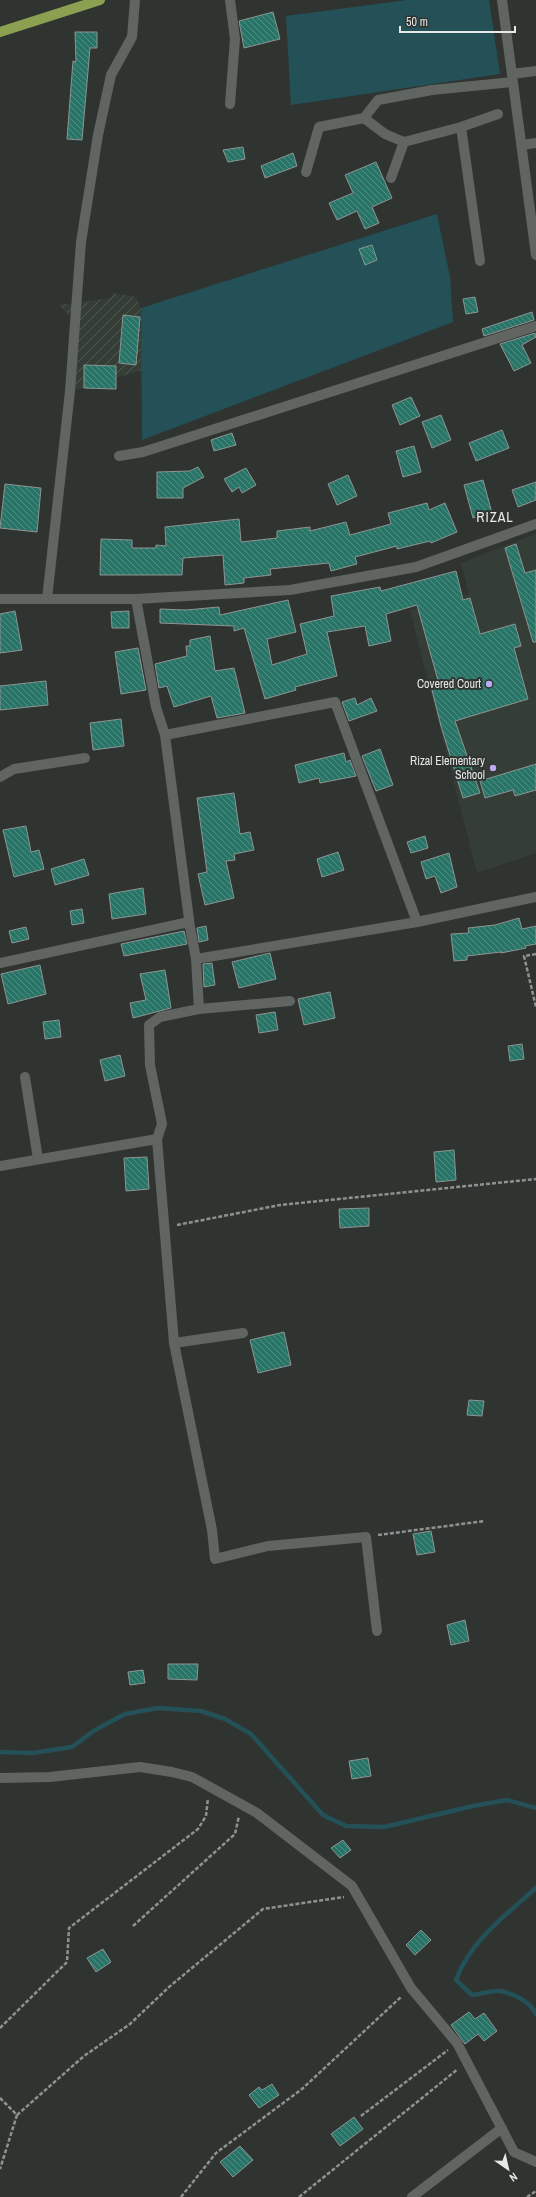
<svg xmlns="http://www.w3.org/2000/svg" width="536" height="2197" font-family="'Archivo Narrow',sans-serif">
<defs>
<pattern id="industrial-furrows" width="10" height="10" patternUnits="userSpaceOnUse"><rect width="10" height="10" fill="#353e36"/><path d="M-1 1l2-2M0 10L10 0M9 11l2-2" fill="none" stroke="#525a53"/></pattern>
<pattern id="building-back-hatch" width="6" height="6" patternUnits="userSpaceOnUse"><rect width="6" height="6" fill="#287467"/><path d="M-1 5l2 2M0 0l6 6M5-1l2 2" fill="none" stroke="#528e84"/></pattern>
</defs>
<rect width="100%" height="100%" fill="#303431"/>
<path fill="#353e36" d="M 536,534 L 536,853 L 477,873 L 410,610 L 469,594 L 461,563 Z"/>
<path fill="url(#industrial-furrows)" d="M 112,293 L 136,297 L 141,308 L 142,370 L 72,391 L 75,321 L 59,305 L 111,298 Z"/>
<path fill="#235157" d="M 407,0 L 489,0 L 500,74 L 291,105 L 286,16 Z
M 437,214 L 450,277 L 453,322 L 142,440 L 141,308 Z"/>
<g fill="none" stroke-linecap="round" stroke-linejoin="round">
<path stroke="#235157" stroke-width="4.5" d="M 0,1752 L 33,1753 L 72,1747 L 95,1730 L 125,1714 L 158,1708 L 201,1711 L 225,1719 L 251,1734 L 323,1815 L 346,1826 L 384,1827 L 473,1806 L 507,1800 L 536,1808
M 536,1888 C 506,1915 470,1941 456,1980 L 472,1995 C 480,1994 489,1991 497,1991 C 510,1991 531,2002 536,2014"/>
</g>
<path fill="url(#building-back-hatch)" stroke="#8e9493" d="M 273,12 L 280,39 L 244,48 L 239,21 Z
M 75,32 L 97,32 L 97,48 L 90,48 L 82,140 L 67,139 L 73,61 L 76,62 Z
M 243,147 L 245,159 L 228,162 L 223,150 Z
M 293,153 L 297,166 L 265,178 L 261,166 Z
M 376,162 L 392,198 L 372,207 L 379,223 L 365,229 L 357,211 L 337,220 L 329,203 L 353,193 L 345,175 Z
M 372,245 L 377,260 L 365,265 L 359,249 Z
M 475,297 L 478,312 L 466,314 L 463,299 Z
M 532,312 L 534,320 L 484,336 L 482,329 Z
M 123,315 L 140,317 L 136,365 L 119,363 Z
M 535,333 L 536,337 L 522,345 L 531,363 L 514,371 L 500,344 Z
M 84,365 L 116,366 L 116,389 L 84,388 Z
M 411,397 L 420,416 L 400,425 L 392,405 Z
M 441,415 L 451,440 L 432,448 L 422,422 Z
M 502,430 L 509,448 L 476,461 L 469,443 Z
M 232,433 L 236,445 L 214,451 L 211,440 Z
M 414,446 L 421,472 L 403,477 L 396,451 Z
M 198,467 L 204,477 L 183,488 L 183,498 L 157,498 L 157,472 L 190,471 Z
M 246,468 L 256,485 L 242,493 L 239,487 L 232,492 L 224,479 Z
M 348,475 L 357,496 L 337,505 L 328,484 Z
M 483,480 L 492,513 L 473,518 L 464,485 Z
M 536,482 L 536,500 L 518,507 L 512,490 Z
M 5,484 L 41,488 L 37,532 L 0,528 Z
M 427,503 L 429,510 L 445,503 L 457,532 L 431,543 L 430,541 L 397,549 L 397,546 L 355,557 L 357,564 L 331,571 L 329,563 L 270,569 L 271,575 L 244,578 L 244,583 L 225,585 L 223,555 L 183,558 L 182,575 L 100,575 L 101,539 L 132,540 L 132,548 L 156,548 L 156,545 L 166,546 L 165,527 L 239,519 L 241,542 L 277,538 L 277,531 L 310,527 L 310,531 L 346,522 L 350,535 L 391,524 L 388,513 Z
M 516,544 L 525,573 L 536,570 L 536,642 L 533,642 L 505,548 Z
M 456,571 L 463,600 L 470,598 L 480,634 L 515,624 L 521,646 L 514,648 L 528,699 L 455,721 L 480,793 L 463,798 L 441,726 L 431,686 L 439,684 L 417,605 L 386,614 L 391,641 L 369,646 L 365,626 L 327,632 L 337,676 L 295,687 L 296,690 L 265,699 L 244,628 L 234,631 L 234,626 L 160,623 L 160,609 L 186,610 L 219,607 L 220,615 L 288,600 L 296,632 L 267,639 L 272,665 L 307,654 L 300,624 L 334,616 L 331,596 L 380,587 L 381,591 Z
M 15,611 L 22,650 L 0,653 L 0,614 Z
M 129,611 L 129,628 L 112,628 L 111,612 Z
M 210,636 L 215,671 L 234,668 L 245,713 L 217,718 L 211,696 L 174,707 L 167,686 L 159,688 L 155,664 L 187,656 L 186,646 L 190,646 L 190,640 Z
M 138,648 L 146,690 L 121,694 L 115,652 Z
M 46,681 L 48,705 L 0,710 L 0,686 Z
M 355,698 L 357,705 L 371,698 L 377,711 L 349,721 L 342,702 Z
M 121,719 L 124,746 L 93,750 L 90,723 Z
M 380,749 L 393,785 L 376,791 L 362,756 Z
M 344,753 L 346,762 L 350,760 L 356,776 L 320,783 L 319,778 L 299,783 L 295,765 Z
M 536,764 L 536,790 L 515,796 L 513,790 L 485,798 L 480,781 Z
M 234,793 L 240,834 L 250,832 L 254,850 L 234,854 L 235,860 L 226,861 L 234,898 L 205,905 L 198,874 L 207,872 L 197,798 Z
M 26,826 L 31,852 L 39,850 L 44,869 L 14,877 L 3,830 Z
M 425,836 L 428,848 L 411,853 L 407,842 Z
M 338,852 L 344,870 L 322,877 L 317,859 Z
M 449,853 L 457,887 L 441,893 L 435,876 L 426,879 L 421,862 Z
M 84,859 L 89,875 L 55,885 L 51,869 Z
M 143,888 L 146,914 L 112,919 L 109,894 Z
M 82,909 L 84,923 L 72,925 L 70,911 Z
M 519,918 L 522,929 L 536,926 L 536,944 L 525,946 L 526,948 L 501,953 L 501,952 L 467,956 L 467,960 L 454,961 L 451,934 L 469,933 L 468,928 L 495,925 Z
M 206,926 L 208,940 L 199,942 L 197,928 Z
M 26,927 L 29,939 L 12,943 L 9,931 Z
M 184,931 L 187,944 L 124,956 L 121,944 Z
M 270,953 L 276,979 L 239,988 L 232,962 Z
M 212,963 L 215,985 L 204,987 L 203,964 Z
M 40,965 L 46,994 L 8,1004 L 1,974 Z
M 165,970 L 171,1008 L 133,1018 L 130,1003 L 146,1000 L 140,974 Z
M 330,992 L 335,1018 L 304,1025 L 298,999 Z
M 275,1012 L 278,1030 L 259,1033 L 256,1015 Z
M 59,1020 L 61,1037 L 45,1039 L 43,1022 Z
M 522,1044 L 524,1059 L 510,1061 L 508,1046 Z
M 120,1055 L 125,1076 L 105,1081 L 100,1060 Z
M 454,1150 L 456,1180 L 436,1182 L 434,1152 Z
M 147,1157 L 149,1189 L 126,1191 L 124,1158 Z
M 369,1208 L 369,1226 L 340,1228 L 339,1209 Z
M 284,1332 L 291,1365 L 258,1373 L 250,1340 Z
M 469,1400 L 484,1401 L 482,1416 L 467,1415 Z
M 431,1531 L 435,1552 L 417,1555 L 413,1534 Z
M 465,1620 L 469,1641 L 451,1645 L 447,1625 Z
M 168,1664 L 198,1664 L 197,1680 L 168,1679 Z
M 143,1670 L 145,1683 L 130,1685 L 128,1672 Z
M 368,1758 L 371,1776 L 352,1779 L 349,1761 Z
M 343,1840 L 351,1850 L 340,1858 L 331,1848 Z
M 421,1930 L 431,1940 L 415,1955 L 406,1945 Z
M 103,1949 L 111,1962 L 96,1972 L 87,1958 Z
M 469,2012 L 475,2019 L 484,2013 L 497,2031 L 484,2041 L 478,2034 L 465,2044 L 451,2025 Z
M 272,2084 L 279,2095 L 259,2108 L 249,2095 L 259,2087 L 262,2090 Z
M 354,2117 L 363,2129 L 340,2146 L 331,2134 Z
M 240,2146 L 253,2160 L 233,2177 L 220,2162 Z"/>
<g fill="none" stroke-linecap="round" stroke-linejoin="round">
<path stroke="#8f9290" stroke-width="2.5" stroke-dasharray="4 2" stroke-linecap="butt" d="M 536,954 L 524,956 L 536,1007
M 177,1225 L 280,1205 L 536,1179
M 378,1535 L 485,1521
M 133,1926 L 235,1834 L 239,1816
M 0,2028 L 67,1962 L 69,1928 L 198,1829 L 206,1816 L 208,1798
M 0,2098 L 17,2115 L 0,2169
M 17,2115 L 84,2056 L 130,2024 L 169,1987 L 263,1909 L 344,1897
M 361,2116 L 448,2050
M 181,2197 L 216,2153 L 302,2089 L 402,1996
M 299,2197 L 458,2069
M 527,2197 L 536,2191"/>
<path stroke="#606561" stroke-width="10" d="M 502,0 L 536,255
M 512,74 L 536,71
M 230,104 L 235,39 L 230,0
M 364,118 L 378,100 L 432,90 L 513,82
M 461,127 L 480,261
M 522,145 L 536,143
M 306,172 L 319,127 L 364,118 L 385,134 L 404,142
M 391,178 L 404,142 L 461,127 L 498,114
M 119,456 L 143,452 L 536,326
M 0,599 L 136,599 L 290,590 L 416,567 L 536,524
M 47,599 L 70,391 L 81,242 L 98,135 L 111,75 L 132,37 L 135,0
M 136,599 L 156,707 L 165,735 L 190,927 L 196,959 L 199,1009 L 290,1001
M 165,735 L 335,702 L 417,922
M 0,777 L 14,769 L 85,758
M 196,959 L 417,922 L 536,897
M 0,963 L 189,922
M 199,1009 L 160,1017 L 149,1025 L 150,1065 L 162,1124 L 157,1139 L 174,1343 L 212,1530 L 215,1559 L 268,1546 L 366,1537 L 377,1631
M 25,1077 L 38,1159
M 0,1166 L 157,1139
M 174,1343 L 243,1333
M 0,1778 L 50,1777 L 140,1767 L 172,1772 L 192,1777 L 257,1813 L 352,1886 L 411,1988 L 457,2043 L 514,2152 L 536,2162
M 412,2197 L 502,2128"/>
<path stroke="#8ba051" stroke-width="10" d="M 0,32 L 100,0"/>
</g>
<g fill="#baaaf6" stroke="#303431" stroke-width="1.5">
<circle cx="489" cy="684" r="4"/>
<circle cx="493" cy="768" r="4"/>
</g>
<g text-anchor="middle" stroke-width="4" stroke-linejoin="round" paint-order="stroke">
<g font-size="12" fill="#e7e9e7" stroke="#303431" text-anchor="end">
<text x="481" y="688">Covered Court</text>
<text x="485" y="765">Rizal Elementary<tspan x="485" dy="14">School</tspan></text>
</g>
<g font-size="14" letter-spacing="1" fill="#e7e9e7" stroke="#303431">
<text x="495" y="522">RIZAL</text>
</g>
</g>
<g transform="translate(508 2169) rotate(146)" stroke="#303431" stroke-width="3" paint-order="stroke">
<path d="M0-3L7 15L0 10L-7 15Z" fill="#e7e9e7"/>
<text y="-6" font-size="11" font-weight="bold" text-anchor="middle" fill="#e7e9e7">N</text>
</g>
<path d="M400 26v6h115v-6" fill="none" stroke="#e7e9e7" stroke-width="2"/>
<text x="406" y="26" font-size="12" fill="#e7e9e7" stroke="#303431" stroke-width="3" paint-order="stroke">50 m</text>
</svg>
